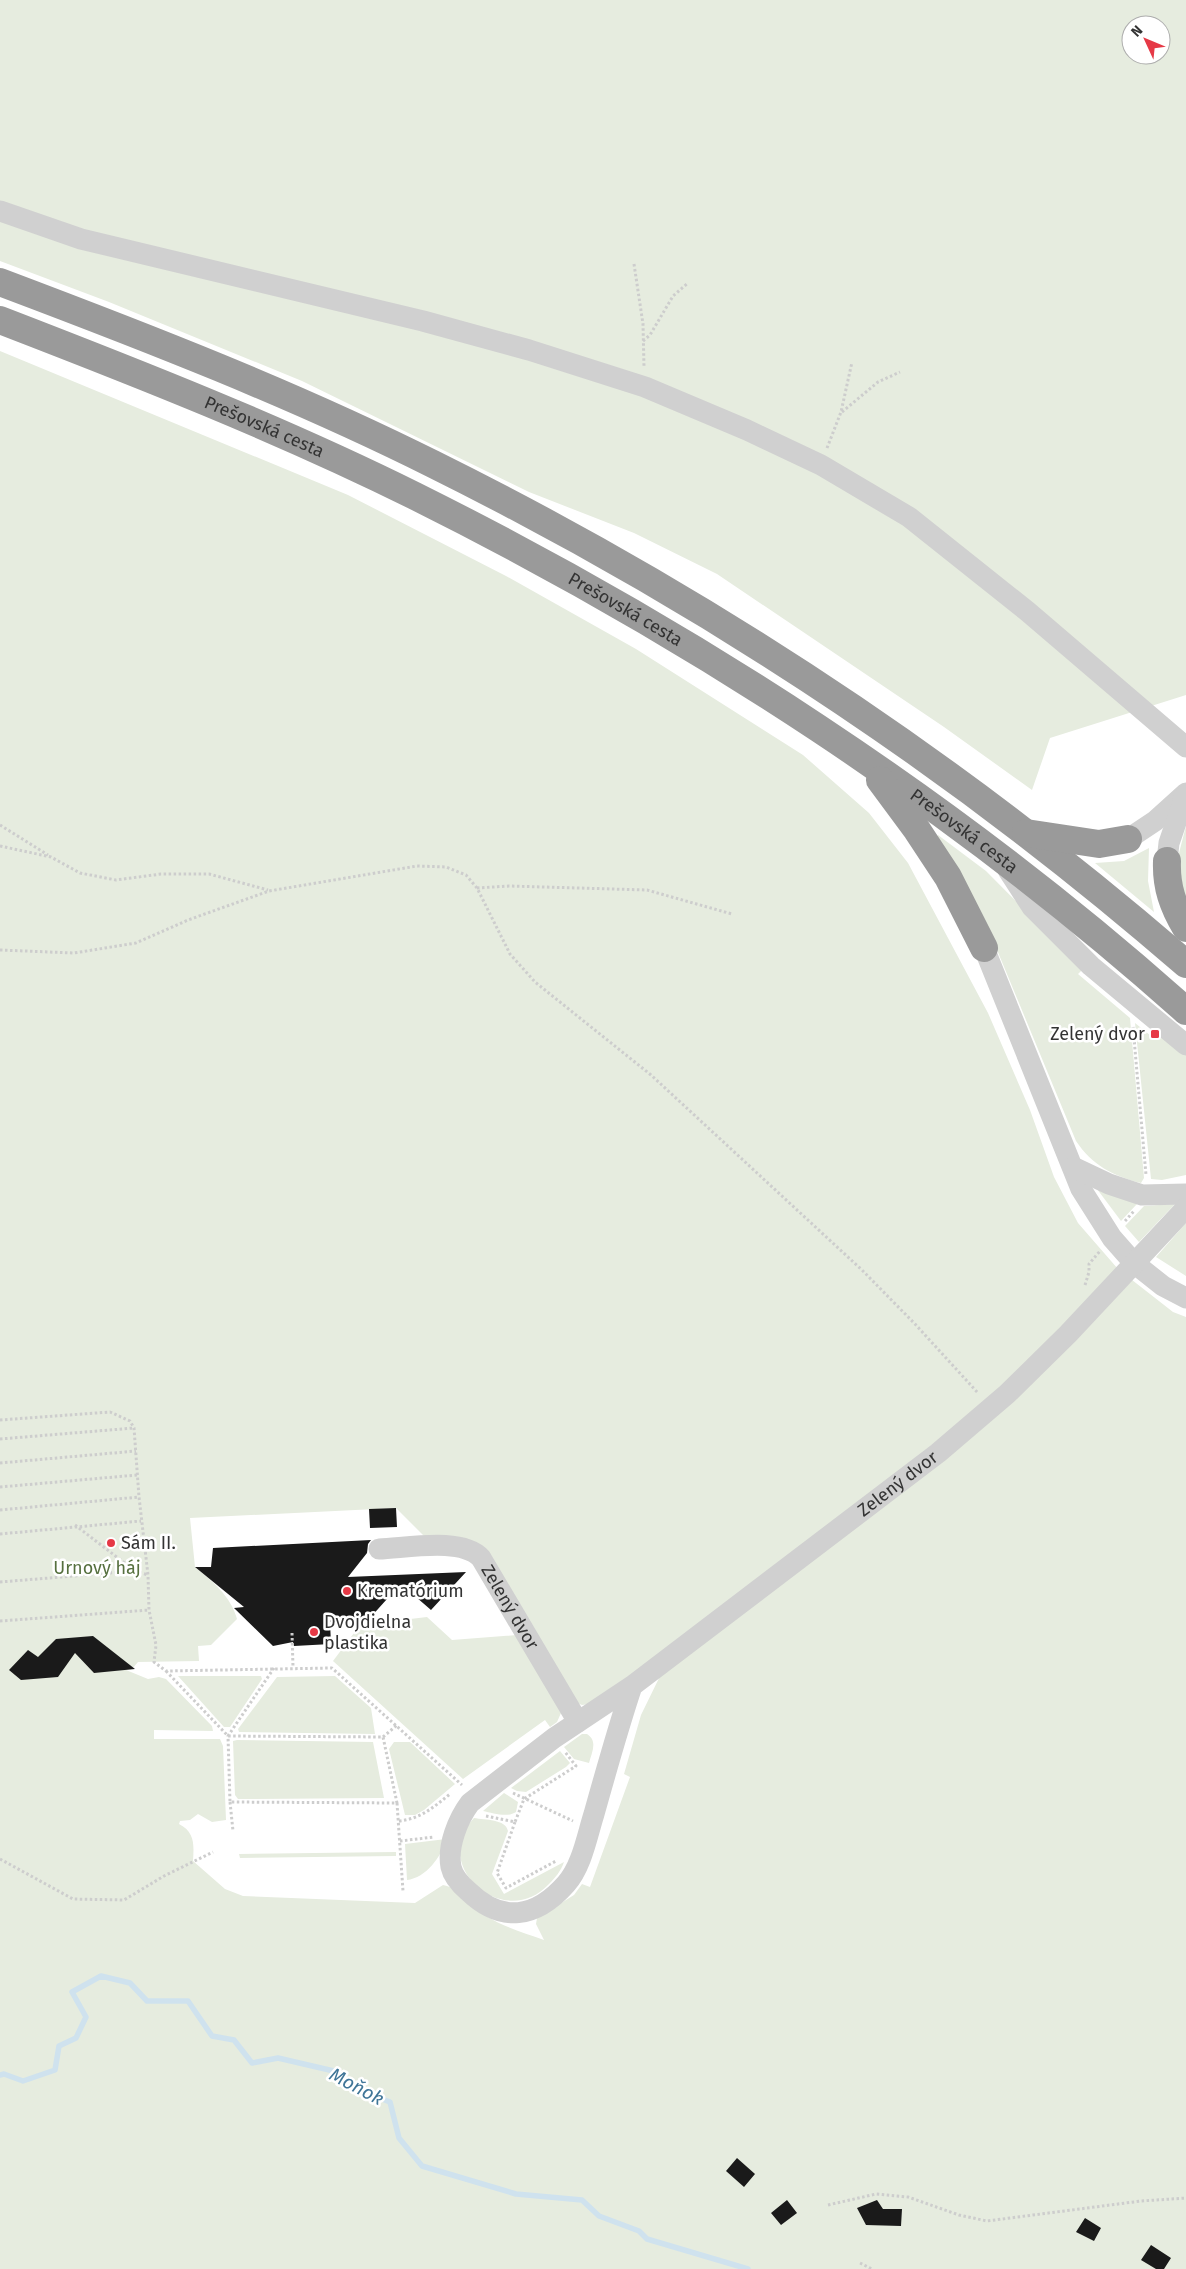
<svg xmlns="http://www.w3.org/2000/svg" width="1186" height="2269" font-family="'Fira Sans',sans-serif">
<rect width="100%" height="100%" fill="#fff"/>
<path fill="#e6ecdf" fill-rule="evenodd" d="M 0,0 L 1186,0 L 1186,695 L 1050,738 L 1032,790 L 944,727 L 717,574 L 634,533 L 529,492 L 302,381 L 109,302 L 0,261 ZM 1131,25 L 1161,25 L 1161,55 L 1131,55 Z
M 0,351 L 348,495 L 506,576 L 636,649 L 803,755 L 869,813 L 908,863 L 988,1013 L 1030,1110 L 1054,1177 L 1078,1223 L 1118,1269 L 1173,1312 L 1186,1317 L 1186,2269 L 0,2269 ZM 396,1508 L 428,1540 L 484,1551 L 575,1702 L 582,1705 L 590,1704 L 662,1672 L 641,1715 L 624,1774 L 630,1777 L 590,1887 L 582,1884 L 574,1895 L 537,1918 L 536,1924 L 544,1940 C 524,1933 504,1927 486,1916 C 469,1905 465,1890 443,1885 L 415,1903 L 243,1896 L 225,1889 L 193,1861 C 194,1845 195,1832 179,1824 L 180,1821 L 190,1820 L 198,1814 L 212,1822 L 226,1820 L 223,1746 L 220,1739 L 154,1739 L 154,1730 L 213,1731 L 212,1726 L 166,1679 L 159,1677 L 148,1679 L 126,1670 L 132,1669 L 138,1662 L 199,1661 L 198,1646 L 211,1645 L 237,1619 C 231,1596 212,1581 195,1567 L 190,1518 Z
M 1186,826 L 1186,908 L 1178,857 Z
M 938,835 L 986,871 L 1083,969 L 1078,974 L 1130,1018 L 1144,1178 L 1141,1183 C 1113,1176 1092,1165 1076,1141 L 995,945 L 936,840 Z
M 1149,848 L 1148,881 L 1154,912 L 1095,863 L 1124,861 Z
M 1135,1023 L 1156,1040 L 1162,1034 L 1186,1054 L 1186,1175 L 1162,1180 L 1151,1179 Z
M 1097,1189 L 1137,1204 L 1121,1221 Z
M 1175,1204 L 1139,1242 L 1125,1226 L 1144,1206 Z
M 1186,1223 L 1186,1276 L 1156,1257 Z
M 427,1617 L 452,1640 L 517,1635 L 561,1713 L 557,1722 L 550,1727 L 545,1720 L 463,1779 L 333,1661 L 360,1625 Z
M 178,1676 L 261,1676 L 262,1679 L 230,1727 L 224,1727 Z
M 335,1676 L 371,1708 L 375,1734 L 239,1732 L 238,1729 L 277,1677 Z
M 582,1734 L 587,1734 C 598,1741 592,1752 589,1763 L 574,1759 L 564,1747 Z
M 237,1740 L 373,1742 L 384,1798 L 238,1799 L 235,1795 L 233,1741 Z
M 394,1742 L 410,1742 L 455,1784 L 424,1810 L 415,1815 L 405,1815 L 389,1749 Z
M 560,1751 L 570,1763 L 566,1767 L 526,1792 L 517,1791 L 511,1788 Z
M 504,1793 L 518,1802 L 516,1812 C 507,1818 493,1813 483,1811 Z
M 474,1818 C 485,1820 506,1819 508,1831 L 492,1874 L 504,1894 L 564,1862 C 561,1871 555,1878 549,1884 C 505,1932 428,1866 474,1818 Z
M 446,1839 C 442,1856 426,1878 407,1880 L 405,1844 Z
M 396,1852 L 396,1856 L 240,1858 L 239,1854 Z"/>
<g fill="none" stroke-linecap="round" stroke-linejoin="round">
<path stroke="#cfe2ee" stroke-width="5.5" d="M 0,2075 L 4,2074 L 23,2081 L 55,2070 L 59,2046 L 76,2038 L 86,2017 L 72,1992 L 101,1976 L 130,1983 L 147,2001 L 188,2001 L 212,2036 L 234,2040 L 252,2063 L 278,2058 L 338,2072 L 353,2088 L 390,2102 L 399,2138 L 422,2166 L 516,2194 L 582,2200 L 599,2216 L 639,2231 L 647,2239 L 748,2269"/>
</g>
<path fill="#1a1a1a" d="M 396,1508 L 397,1527 L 370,1528 L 369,1509 Z
M 371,1540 L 368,1544 L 367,1553 L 348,1577 L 466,1572 L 431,1610 L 416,1597 L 387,1599 L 369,1619 L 330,1622 L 331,1644 L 294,1646 L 293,1642 L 273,1646 L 234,1608 L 244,1607 L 195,1567 L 211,1567 L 213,1548 Z
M 93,1636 L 135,1669 L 94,1673 L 75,1653 L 58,1677 L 21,1680 L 9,1670 L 28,1650 L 38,1657 L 56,1639 Z
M 737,2158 L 755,2174 L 744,2187 L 726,2171 Z
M 787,2200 L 797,2213 L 781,2225 L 771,2213 Z
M 877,2200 L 883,2209 L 902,2209 L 901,2226 L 866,2225 L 857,2208 Z
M 1085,2218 L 1101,2228 L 1094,2241 L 1076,2232 Z
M 1151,2245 L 1171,2258 L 1164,2269 L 1156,2269 L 1141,2260 Z"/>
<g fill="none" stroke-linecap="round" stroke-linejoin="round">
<path stroke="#cdcdcd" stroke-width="3" stroke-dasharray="2.5 2.5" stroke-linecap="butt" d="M 634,264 L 643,324 L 644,367
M 643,341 L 650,335 L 673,296 L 688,283
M 842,412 L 878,382 L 900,372
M 827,448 L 841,412 L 852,362
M 0,825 L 48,855
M 0,846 L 51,857 L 80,873 L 116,880 L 161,874 L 209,874 L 268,890
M 477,888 L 509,886 L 647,890 L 732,914
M 0,950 L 74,953 L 136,943 L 188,920 L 269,891 L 417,866 L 446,867 L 466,875 L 477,888 L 510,954 L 535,982 L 651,1075 L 862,1270 L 915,1324 L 978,1393
M 1133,1027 L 1146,1175
M 1125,1221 L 1134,1211
M 1085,1285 L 1089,1272 L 1089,1264 L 1100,1251
M 0,1420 L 110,1412 L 130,1421 L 134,1428 L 139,1497 L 148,1575 L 149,1610 L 156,1645 L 154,1662 L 166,1671 L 332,1668 L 462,1785
M 0,1439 L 134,1428
M 0,1463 L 136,1451
M 0,1487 L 137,1475
M 0,1510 L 139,1497
M 75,1525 L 135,1571 L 148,1575
M 0,1534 L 141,1521
M 0,1582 L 135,1571
M 0,1621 L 149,1610
M 292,1633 L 293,1667
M 166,1671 L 228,1736 L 383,1737 L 397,1803 L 230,1802 L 228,1736 L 274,1668
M 383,1737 L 397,1725
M 513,1793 L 573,1821
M 230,1802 L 233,1831
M 397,1803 L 403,1891
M 486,1816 L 515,1822 L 524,1799 L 576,1766 L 565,1752
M 399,1821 C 420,1819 434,1807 450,1794
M 515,1822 L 497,1873 L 506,1888 L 556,1861
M 400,1841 L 434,1837
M 0,1859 L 73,1899 L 124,1900 L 164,1876 L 213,1852
M 828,2205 L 876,2194 L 908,2197 L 959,2215 L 987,2221 L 1141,2201 L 1186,2198
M 860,2263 L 872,2269"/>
<g stroke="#d0d0d0" stroke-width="21">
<path d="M 0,211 L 81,239 L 423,321 L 529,350 L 645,387 L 747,430 L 821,465 L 909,517 L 1027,611 L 1186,747"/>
<path d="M 1128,839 L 1155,821 L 1186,793"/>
<path d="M 1167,861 L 1169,843 L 1185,796"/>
<path d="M 1008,870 L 1032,907 L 1091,966 L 1186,1045"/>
<path d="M 984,948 L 1081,1189 L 1112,1238 L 1134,1263 L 1163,1286 L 1186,1298"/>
<path d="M 1073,1167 L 1109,1184 L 1142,1195 L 1186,1194"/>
<path id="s1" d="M 379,1549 C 407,1548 462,1537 481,1558 L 578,1722"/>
<path id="s2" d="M 632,1686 C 618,1728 606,1771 594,1814 C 587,1836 582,1866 566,1884 C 536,1918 502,1924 468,1891 C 461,1885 453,1876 451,1867 C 447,1846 458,1819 470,1803 L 554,1738 L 632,1686 L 938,1453 L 1007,1394 L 1068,1334 L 1186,1208"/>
</g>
<g stroke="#9a9a9a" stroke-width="28">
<path d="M 0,282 C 146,337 293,394 433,464 C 703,598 958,766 1186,964"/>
<path id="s3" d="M 0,320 C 140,374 280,429 415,496 C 690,633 956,805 1186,1011"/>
<path d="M 880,780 L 917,830 L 948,877 L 984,948"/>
<path d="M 1026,833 L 1099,844 L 1128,839"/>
<path d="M 1167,861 C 1166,887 1173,906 1186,928"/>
</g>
</g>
<g fill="#e63946" stroke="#fff" stroke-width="2">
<rect x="1150" y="1029" width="10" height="10" rx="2.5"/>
<circle cx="111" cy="1543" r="5"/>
<circle cx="347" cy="1591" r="5"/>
<circle cx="314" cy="1632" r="5"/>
</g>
<g text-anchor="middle" stroke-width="5" stroke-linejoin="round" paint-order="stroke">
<g font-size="18" fill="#333" stroke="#fff">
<text dy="6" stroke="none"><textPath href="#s3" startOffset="285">Prešovská cesta</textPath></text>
<text dy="6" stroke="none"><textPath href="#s3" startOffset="690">Prešovská cesta</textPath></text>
<text dy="6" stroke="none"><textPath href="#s3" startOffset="1095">Prešovská cesta</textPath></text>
<text dy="6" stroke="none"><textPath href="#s2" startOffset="955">Zelený dvor</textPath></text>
<text dy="6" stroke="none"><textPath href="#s1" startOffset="162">Zelený dvor</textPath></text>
</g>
<g font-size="18" fill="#333" stroke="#fff" text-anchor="start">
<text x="1145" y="1040" text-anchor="end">Zelený dvor</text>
<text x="121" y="1549">Sám II.</text>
<text x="357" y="1597">Krematórium</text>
<text x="324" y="1628">Dvojdielna<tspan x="324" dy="21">plastika</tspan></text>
</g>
<g font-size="18" fill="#56703f" stroke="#fff">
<text x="97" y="1574">Urnový háj</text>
</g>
<g font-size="19" font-style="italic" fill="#3f7597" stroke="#fff">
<text transform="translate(357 2086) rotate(28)" y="7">Moňok</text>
</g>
</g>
<g transform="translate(1146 40) rotate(314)"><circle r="24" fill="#ffffff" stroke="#adadad"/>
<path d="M0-4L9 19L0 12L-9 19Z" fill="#e63946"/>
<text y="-8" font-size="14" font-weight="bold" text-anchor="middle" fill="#333333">N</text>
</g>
</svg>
